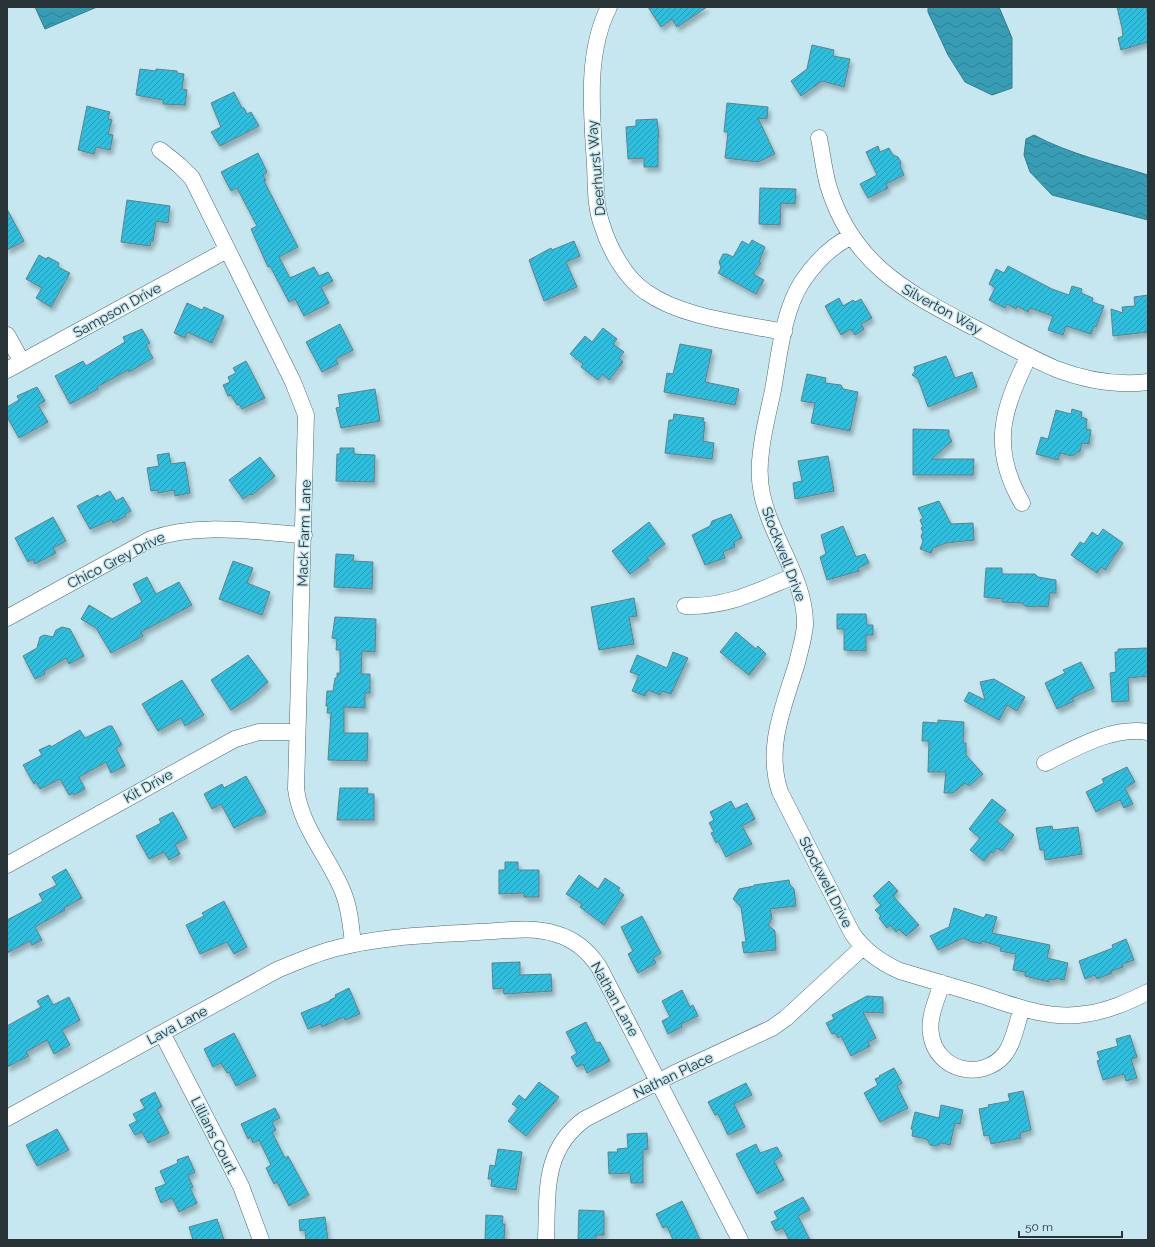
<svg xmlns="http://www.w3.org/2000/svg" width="1155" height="1247" font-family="Raleway,sans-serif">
<defs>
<pattern id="water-waves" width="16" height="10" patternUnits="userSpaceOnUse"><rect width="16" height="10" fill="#379db5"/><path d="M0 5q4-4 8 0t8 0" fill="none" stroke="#2e8194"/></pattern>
<pattern id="building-hatch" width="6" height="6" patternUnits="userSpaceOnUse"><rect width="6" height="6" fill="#2fbfdf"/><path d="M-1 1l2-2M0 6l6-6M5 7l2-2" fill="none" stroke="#289cb6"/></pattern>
<filter id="shadow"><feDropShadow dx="2.5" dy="4.5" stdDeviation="2" flood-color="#0004"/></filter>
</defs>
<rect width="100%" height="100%" fill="#c7e7f0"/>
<path fill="url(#water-waves)" stroke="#327e90" d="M 35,7 L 97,7 L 45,29 Z
M 928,7 L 999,7 L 1012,38 L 1012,88 L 992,95 L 965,82 L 948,55 L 928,12 Z
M 1034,135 C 1069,154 1110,163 1148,175 L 1148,220 L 1052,195 L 1030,172 L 1024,155 L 1026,139 Z"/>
<path fill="url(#building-hatch)" stroke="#628088" filter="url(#shadow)" d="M 648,7 L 707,7 L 677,27 L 672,19 L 661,27 Z
M 1117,7 L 1146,7 L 1148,16 L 1148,42 L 1121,50 L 1118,38 L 1123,36 L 1122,28 Z
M 812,45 L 834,50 L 833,56 L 850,59 L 844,87 L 822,81 L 801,96 L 791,81 L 807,69 Z
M 140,69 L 156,71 L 156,69 L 177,71 L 177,73 L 184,74 L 182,89 L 187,90 L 185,105 L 163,104 L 163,100 L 136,95 Z
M 234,92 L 242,108 L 244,108 L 247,114 L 251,112 L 259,126 L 220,146 L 211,132 L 221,127 L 211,103 Z
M 727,103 L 768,107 L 767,119 L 758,118 L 775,154 L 758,162 L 725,158 L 728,132 L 724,132 Z
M 87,106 L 110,112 L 108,119 L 112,120 L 108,134 L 113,135 L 110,150 L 96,147 L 94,154 L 78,150 Z
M 657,119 L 659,137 L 658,137 L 658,167 L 644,167 L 644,158 L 628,159 L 626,127 L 636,126 L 636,120 Z
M 878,146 L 880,152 L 889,148 L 893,155 L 898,157 L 901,162 L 900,166 L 904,175 L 886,184 L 888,188 L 868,198 L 860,184 L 877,175 L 866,152 Z
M 258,153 L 267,172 L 263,175 L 266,181 L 264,181 L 298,247 L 279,257 L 290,278 L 314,267 L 319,276 L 328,272 L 333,281 L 321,287 L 329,303 L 304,316 L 295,299 L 289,302 L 270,266 L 268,267 L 251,229 L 257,226 L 237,188 L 231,191 L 221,172 Z
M 760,188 L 796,189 L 795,204 L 781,203 L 780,225 L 759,224 Z
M 127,200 L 170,206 L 168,223 L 156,221 L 153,241 L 151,241 L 150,246 L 121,242 Z
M 7,209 L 24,241 L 7,250 Z
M 752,240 L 765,247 L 759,262 L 761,263 L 753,274 L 764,280 L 756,294 L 718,273 L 721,268 L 719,262 L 723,254 L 727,254 L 733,257 L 742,241 L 749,245 Z
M 574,241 L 580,256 L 566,262 L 577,287 L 544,301 L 529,260 L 551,248 L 552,250 Z
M 39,255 L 46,259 L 48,257 L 59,263 L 58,267 L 70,273 L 51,307 L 36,298 L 42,288 L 26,279 Z
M 1008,266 L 1052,289 L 1069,295 L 1072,286 L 1082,289 L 1081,293 L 1093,298 L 1092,302 L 1104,306 L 1096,327 L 1094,326 L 1091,334 L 1066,326 L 1063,335 L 1048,330 L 1053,316 L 1030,308 L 1028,312 L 1017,306 L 1016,309 L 1007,304 L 1005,308 L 989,300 L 995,288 L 989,284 L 996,269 L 1004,273 Z
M 1148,295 L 1148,332 L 1113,336 L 1111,309 L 1123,313 L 1122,307 L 1135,306 L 1134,297 Z
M 839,298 L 843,306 L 853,300 L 855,302 L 861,299 L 872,318 L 861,324 L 864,329 L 855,335 L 851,329 L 841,335 L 825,306 Z
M 187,303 L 202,310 L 204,307 L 224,316 L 212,343 L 187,332 L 185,338 L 174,333 Z
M 340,324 L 353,350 L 336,359 L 338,364 L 322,372 L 306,342 Z
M 603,328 L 617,339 L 613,344 L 624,352 L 619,358 L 623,362 L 609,380 L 602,374 L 598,380 L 581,367 L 583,364 L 570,354 L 585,336 L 592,342 Z
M 142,329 L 150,343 L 146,345 L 153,358 L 129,372 L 128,370 L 97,387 L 98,389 L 70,404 L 55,376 L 83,361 L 86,366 L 125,342 L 123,337 Z
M 680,344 L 712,350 L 705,382 L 739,389 L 735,405 L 664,392 L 667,373 L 673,374 Z
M 946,356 L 955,378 L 972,372 L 977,387 L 928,407 L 918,379 L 912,375 L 915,371 L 914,367 Z
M 246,361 L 265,398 L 242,409 L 239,404 L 237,405 L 231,395 L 228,396 L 223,385 L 230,382 L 228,377 L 236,373 L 233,368 Z
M 807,374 L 826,378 L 825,383 L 841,385 L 843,389 L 858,392 L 850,431 L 811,423 L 815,403 L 801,401 Z
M 37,387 L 45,401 L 38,405 L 48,422 L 19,438 L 7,417 L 7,407 L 19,400 L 17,396 Z
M 375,389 L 380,421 L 341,428 L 336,408 L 340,407 L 338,395 Z
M 1072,409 L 1082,412 L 1081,417 L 1087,419 L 1086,429 L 1091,430 L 1089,444 L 1082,443 L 1080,451 L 1072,456 L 1060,453 L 1058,460 L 1036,454 L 1041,437 L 1048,439 L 1056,410 L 1071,414 Z
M 674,414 L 704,418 L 703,422 L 705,422 L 703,441 L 714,443 L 712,459 L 665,453 L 669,420 L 673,420 Z
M 913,429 L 949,430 L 949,436 L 952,441 L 932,459 L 974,459 L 973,475 L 913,475 Z
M 340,448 L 354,448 L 354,454 L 375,455 L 374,482 L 336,481 L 337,454 L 340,454 Z
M 169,453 L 171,464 L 185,462 L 190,493 L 175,496 L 174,490 L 158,493 L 158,490 L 151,491 L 147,468 L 159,466 L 157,455 Z
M 828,456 L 834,491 L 795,499 L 793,483 L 802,481 L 798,461 Z
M 260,457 L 275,476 L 252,495 L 250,494 L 243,499 L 229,480 Z
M 110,491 L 116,501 L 123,497 L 131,511 L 125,514 L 126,516 L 113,523 L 112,520 L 90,529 L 77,506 L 98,495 L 99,497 Z
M 939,501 L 951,524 L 973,523 L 974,540 L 946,543 L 933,548 L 931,553 L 920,549 L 923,541 L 921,536 L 923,532 L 921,528 L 923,527 L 920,520 L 923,518 L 918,508 Z
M 731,514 L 742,538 L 734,542 L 735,547 L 723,552 L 725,558 L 705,565 L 692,535 L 710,526 L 712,521 Z
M 53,517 L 66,541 L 53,548 L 56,553 L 35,564 L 33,559 L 28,562 L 15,538 Z
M 649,522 L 665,544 L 647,558 L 649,560 L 630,574 L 612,551 Z
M 843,526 L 856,557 L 865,554 L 869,563 L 858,568 L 859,571 L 827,580 L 820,557 L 826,554 L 821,535 Z
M 1103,529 L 1123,543 L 1105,570 L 1101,567 L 1097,573 L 1071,555 L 1080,542 L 1084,544 L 1092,532 L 1098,536 Z
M 336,554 L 354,555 L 353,561 L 373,562 L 372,589 L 334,587 Z
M 233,561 L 253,568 L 247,583 L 270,592 L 262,615 L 219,599 Z
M 986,568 L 1002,568 L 1002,574 L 1035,574 L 1038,577 L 1056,580 L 1056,593 L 1050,593 L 1048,607 L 1036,606 L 1035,607 L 1025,606 L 1022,603 L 1002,602 L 1003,599 L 984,597 Z
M 147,577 L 156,594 L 179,582 L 192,605 L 141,632 L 143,636 L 111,653 L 96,628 L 81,619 L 89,605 L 112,619 L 142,602 L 133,584 Z
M 634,598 L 637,616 L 629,617 L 634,644 L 599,650 L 591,607 Z
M 837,614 L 866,614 L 867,625 L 873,625 L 873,635 L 866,635 L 866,651 L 844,650 L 844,629 L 837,629 Z
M 335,617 L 376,619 L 375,652 L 362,651 L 361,674 L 370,674 L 370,693 L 365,693 L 365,708 L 344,707 L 344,733 L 368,733 L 367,761 L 328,760 L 331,713 L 327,713 L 328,706 L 326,706 L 327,691 L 333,691 L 335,678 L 337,678 L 337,673 L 340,673 L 340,650 L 336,650 L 337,639 L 332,638 Z
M 62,627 L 70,629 L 84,656 L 69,664 L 66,658 L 44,671 L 45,674 L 35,679 L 23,656 L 37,648 L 40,637 L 44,635 L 53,637 L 56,630 Z
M 736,632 L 756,649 L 758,646 L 766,654 L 749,675 L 720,652 Z
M 1148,648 L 1148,676 L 1128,678 L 1129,701 L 1112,702 L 1110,673 L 1116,672 L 1115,652 L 1118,652 L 1118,649 Z
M 673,652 L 688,658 L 671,694 L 662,691 L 660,695 L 648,690 L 645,696 L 632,691 L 639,675 L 630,672 L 637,655 L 667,668 Z
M 248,655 L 268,682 L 250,698 L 231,710 L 211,680 Z
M 1081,662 L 1094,688 L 1072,698 L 1074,701 L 1057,709 L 1045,683 L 1065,673 L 1063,670 Z
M 994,679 L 1025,697 L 1017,711 L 1007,705 L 999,720 L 964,701 L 969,692 L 985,700 L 980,682 Z
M 182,680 L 204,715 L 185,726 L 181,718 L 158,731 L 142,704 Z
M 938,720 L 964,722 L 963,743 L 966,743 L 966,755 L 983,774 L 969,786 L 965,783 L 953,793 L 944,793 L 946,772 L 928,772 L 929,741 L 922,741 L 923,722 L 938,723 Z
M 109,726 L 112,726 L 122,745 L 116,748 L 125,766 L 111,773 L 106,762 L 79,777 L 85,789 L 74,795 L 73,793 L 69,795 L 60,779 L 40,789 L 36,782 L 34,784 L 23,765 L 42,755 L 39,750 L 50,745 L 51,747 L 80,730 L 85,738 Z
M 1127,767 L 1135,782 L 1125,788 L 1133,804 L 1124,808 L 1120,800 L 1096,812 L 1086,792 L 1104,783 L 1102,779 Z
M 246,776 L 266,812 L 261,816 L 257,816 L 234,828 L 221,804 L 212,809 L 204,794 L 222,784 L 224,788 Z
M 340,788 L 368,788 L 367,794 L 374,794 L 374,820 L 337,820 Z
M 992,799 L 1006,810 L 997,821 L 1014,835 L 1002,851 L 997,848 L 993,853 L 991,852 L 984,861 L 970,850 L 980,838 L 969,829 Z
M 731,801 L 735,809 L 747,803 L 755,819 L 742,826 L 752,844 L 726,857 L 718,841 L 716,843 L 711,833 L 714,832 L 709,823 L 714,820 L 710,812 Z
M 173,812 L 187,838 L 175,845 L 180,854 L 169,860 L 164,852 L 149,859 L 136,836 L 161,823 L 159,819 Z
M 1052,826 L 1053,830 L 1078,827 L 1082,854 L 1045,860 L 1044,850 L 1040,850 L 1036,828 Z
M 505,862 L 518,862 L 518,870 L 539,870 L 539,897 L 524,897 L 524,893 L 499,894 L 499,870 L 505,870 Z
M 66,869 L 82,898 L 64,908 L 65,910 L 35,927 L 42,940 L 32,945 L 30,941 L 7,953 L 7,920 L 43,901 L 39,894 L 57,885 L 52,877 Z
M 579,875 L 598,889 L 605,878 L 620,888 L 618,891 L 624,895 L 604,925 L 580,907 L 582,904 L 566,894 Z
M 789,880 L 790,885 L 794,889 L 796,906 L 770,909 L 772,918 L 768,925 L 775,931 L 776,950 L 744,953 L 742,942 L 746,942 L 741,907 L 733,899 L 739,889 L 754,886 L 754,885 Z
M 889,881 L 898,891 L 893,896 L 919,925 L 906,936 L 899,929 L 896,932 L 890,925 L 887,928 L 879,918 L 881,916 L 875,910 L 881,905 L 873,896 Z
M 224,901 L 247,947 L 234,954 L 227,942 L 200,954 L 186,925 L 204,916 L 202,913 Z
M 954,908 L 984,918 L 986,914 L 997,917 L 992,933 L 1050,945 L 1047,958 L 1068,963 L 1064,980 L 1055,978 L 1055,980 L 1049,979 L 1049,982 L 1025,976 L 1025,972 L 1013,970 L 1016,954 L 1000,951 L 1001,947 L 982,941 L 981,944 L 975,942 L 974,943 L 963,938 L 938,950 L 930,936 L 949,927 Z
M 642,916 L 661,953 L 653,958 L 656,963 L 638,973 L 628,954 L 633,951 L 621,927 Z
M 1126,939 L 1134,960 L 1122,964 L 1123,967 L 1111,971 L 1112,973 L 1097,979 L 1095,975 L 1085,979 L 1079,961 L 1113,948 L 1112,945 Z
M 520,962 L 520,975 L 551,974 L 552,991 L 504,994 L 503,988 L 493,989 L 492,963 Z
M 349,988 L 360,1014 L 345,1020 L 344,1017 L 322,1027 L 321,1024 L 308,1029 L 301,1013 L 330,1001 L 330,1000 L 336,997 L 335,995 Z
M 682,990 L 690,1007 L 693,1005 L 698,1016 L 681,1024 L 682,1027 L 668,1034 L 662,1021 L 670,1017 L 662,1001 Z
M 48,995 L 53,1005 L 69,997 L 80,1020 L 62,1030 L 70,1045 L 54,1054 L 47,1040 L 26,1052 L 29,1056 L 7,1067 L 7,1026 L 41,1007 L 37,1001 Z
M 867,996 L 883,997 L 883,1013 L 863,1012 L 876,1038 L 868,1042 L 870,1046 L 851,1056 L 841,1036 L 838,1038 L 835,1033 L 832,1034 L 826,1023 L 834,1019 L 832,1015 Z
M 586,1022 L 596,1043 L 600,1042 L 610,1061 L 587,1073 L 583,1064 L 577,1067 L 571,1057 L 577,1053 L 566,1032 Z
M 234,1033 L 256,1076 L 236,1086 L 229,1072 L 227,1073 L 221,1063 L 213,1067 L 204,1049 Z
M 1130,1035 L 1137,1057 L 1131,1059 L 1137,1078 L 1126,1081 L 1124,1074 L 1103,1080 L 1097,1061 L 1100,1060 L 1097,1052 L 1118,1046 L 1116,1039 Z
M 894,1068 L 902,1083 L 897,1086 L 908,1108 L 880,1122 L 864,1093 L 878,1085 L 875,1079 L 880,1077 L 879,1076 Z
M 539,1082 L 559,1097 L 526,1136 L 508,1121 L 518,1108 L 512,1104 L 519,1095 L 525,1100 Z
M 746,1083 L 752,1095 L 734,1104 L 745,1127 L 728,1135 L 718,1114 L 715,1115 L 708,1102 Z
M 1023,1091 L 1031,1130 L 1020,1133 L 1021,1138 L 991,1144 L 989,1135 L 984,1136 L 979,1109 L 989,1107 L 988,1105 L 1010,1101 L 1008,1094 Z
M 155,1092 L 162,1107 L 157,1109 L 169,1133 L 148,1143 L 142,1132 L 135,1135 L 129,1125 L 137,1121 L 133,1114 L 145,1108 L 140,1100 Z
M 941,1105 L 963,1110 L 960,1124 L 955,1123 L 950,1145 L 942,1143 L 936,1146 L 930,1145 L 927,1139 L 912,1136 L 913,1130 L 911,1129 L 915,1112 L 939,1118 Z
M 275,1108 L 280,1118 L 272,1122 L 276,1130 L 272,1132 L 285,1158 L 288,1156 L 309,1195 L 289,1206 L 277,1182 L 274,1184 L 266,1168 L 271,1165 L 259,1140 L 253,1143 L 251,1137 L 248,1139 L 241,1124 Z
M 57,1129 L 69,1150 L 37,1166 L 26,1145 Z
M 647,1133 L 648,1149 L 643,1150 L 643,1183 L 631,1183 L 630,1173 L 609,1174 L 608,1152 L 618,1152 L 617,1149 L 628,1148 L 627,1134 Z
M 756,1144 L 760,1153 L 777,1147 L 782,1156 L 774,1161 L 784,1180 L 757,1194 L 736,1154 Z
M 498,1149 L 522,1152 L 516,1190 L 491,1186 L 492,1179 L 488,1179 L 490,1165 L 495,1166 Z
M 188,1156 L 195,1172 L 188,1176 L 193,1187 L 190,1188 L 197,1203 L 179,1212 L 172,1198 L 161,1203 L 155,1188 L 166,1184 L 160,1171 L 178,1163 L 177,1160 Z
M 803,1197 L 810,1210 L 798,1216 L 810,1240 L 789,1240 L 783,1228 L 776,1231 L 771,1222 L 778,1219 L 774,1212 Z
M 682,1201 L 693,1224 L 700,1240 L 673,1240 L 667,1226 L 663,1228 L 656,1214 Z
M 579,1210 L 604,1211 L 604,1235 L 596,1235 L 596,1240 L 578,1240 Z
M 486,1215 L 503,1216 L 502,1224 L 505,1224 L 504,1240 L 485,1240 Z
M 325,1217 L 328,1240 L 306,1240 L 305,1230 L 300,1231 L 299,1220 Z
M 217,1219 L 224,1240 L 193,1240 L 189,1227 Z"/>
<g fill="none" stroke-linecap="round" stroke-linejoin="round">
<defs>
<path id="minor" d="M 609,7 C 585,54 592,114 595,165 C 596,185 595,206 602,225 C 609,248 625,278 646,292 C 683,318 740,323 784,332
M 819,138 C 822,153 824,170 828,185 C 851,262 903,290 969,325 C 998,340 1026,356 1056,369 C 1085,380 1116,386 1148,382
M 160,150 L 179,165 L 192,178 L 293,382 L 306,415 L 296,789 C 301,828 329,857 343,892 C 350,909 351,927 353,944
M 852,236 C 831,246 814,264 802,282 C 783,311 779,357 773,390 C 769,410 763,431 761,452 C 759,466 759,480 762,494 C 771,538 806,580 805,625 C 804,638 800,650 797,663 C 784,706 765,747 780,792 L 852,933 C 864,951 880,962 900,971 C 927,979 954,987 981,995 C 1014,1006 1050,1020 1085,1014 C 1108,1011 1128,1002 1148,992
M 7,335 L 22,362
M 7,370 L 227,250
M 1022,503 C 990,448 1002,409 1029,356
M 685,606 C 728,607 755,592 794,576
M 7,618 L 151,539 C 198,522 255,532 304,535
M 1045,763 C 1076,748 1112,726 1148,732
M 7,865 L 235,739 L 259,732 L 297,732
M 942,983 C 937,999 928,1018 931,1034 C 936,1071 982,1082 1005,1054 C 1014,1042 1017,1022 1022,1008
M 162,1033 L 241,1186 L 261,1240
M 7,1118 L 277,970 C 297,962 316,953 337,948 C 383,936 431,935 478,932 C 504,931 532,926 556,934 C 574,939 589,952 599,967 L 740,1240
M 546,1240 C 548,1193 542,1150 585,1119 L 673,1074 L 772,1028 L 786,1018 L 863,947"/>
</defs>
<use href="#minor" stroke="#4c6971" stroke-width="17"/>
<use href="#minor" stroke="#fff" stroke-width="16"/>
</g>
<g text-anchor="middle" stroke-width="3" stroke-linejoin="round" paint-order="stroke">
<g font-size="14" fill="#283438" stroke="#c7e7f0">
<text transform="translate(596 168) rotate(-95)" y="5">Deerhurst Way</text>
<text transform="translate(942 309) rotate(29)" y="5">Silverton Way</text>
<text transform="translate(117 310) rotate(-29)" y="5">Sampson Drive</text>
<text transform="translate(304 533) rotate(-88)" y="5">Mack Farm Lane</text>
<text transform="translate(784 554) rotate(69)" y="5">Stockwell Drive</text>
<text transform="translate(116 560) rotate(-27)" y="5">Chico Grey Drive</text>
<text transform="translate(148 786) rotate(-29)" y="5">Kit Drive</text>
<text transform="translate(826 882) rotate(63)" y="5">Stockwell Drive</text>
<text transform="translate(615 999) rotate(61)" y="5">Nathan Lane</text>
<text transform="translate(177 1025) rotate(-28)" y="5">Lava Lane</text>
<text transform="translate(673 1075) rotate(-26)" y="5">Nathan Place</text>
<text transform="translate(214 1135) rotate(63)" y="5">Lillians Court</text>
</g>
</g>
<rect width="1155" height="1247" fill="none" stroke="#283438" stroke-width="16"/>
<path d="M1019 1231v6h103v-6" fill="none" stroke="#283438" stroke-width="2"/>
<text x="1025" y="1231" font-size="12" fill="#283438" stroke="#c7e7f0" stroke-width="3" paint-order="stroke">50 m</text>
</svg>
